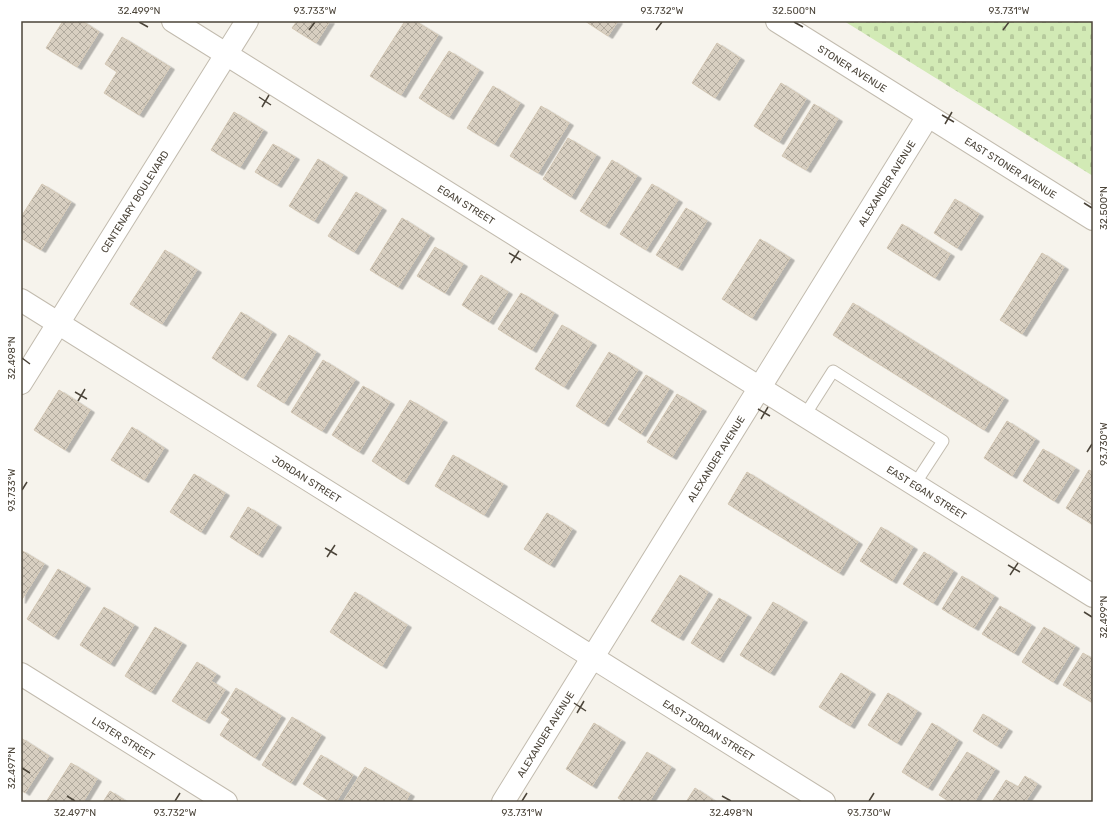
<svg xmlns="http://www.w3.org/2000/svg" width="1114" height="823" font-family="Rubik,sans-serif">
<defs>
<pattern id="cemetery-stones" width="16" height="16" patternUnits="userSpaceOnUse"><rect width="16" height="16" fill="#d2eab5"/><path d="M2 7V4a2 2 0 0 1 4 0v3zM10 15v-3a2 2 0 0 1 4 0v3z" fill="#b6ca9c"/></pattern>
<pattern id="building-cross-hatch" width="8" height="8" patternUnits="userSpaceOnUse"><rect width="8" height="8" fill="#d8cfc1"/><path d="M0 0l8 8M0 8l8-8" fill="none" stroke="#b1aa9e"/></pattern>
<filter id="shadow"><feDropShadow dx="4.5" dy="2.5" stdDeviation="0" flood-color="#0004"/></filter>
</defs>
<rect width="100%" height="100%" fill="#f6f3ec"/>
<path fill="url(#cemetery-stones)" d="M 844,21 L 1093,21 L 1093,176 Z"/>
<path fill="url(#building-cross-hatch)" stroke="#d3c7b4" filter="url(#shadow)" d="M 63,21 L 82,21 L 99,32 L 77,67 L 46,48 Z
M 297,21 L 330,21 L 316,43 L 292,28 Z
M 405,21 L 415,21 L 438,35 L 401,95 L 370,76 Z
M 585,21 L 618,21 L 608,36 Z
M 122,37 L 170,67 L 139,115 L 104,93 L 117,72 L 105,64 Z
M 717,43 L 740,58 L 715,98 L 692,83 Z
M 449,51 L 479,70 L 449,117 L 419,98 Z
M 781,83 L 806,99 L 779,142 L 754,126 Z
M 493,86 L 520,103 L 494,144 L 467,128 Z
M 814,104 L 838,119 L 806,170 L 782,156 Z
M 541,106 L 569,123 L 538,173 L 510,156 Z
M 234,112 L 263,130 L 240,167 L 211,150 Z
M 568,138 L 596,155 L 571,197 L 543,179 Z
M 273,144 L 295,157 L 277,185 L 255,172 Z
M 318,159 L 343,175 L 314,221 L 289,206 Z
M 612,160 L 637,176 L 605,226 L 580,211 Z
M 42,184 L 71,202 L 41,250 L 21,238 L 21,217 Z
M 652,184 L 678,200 L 646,250 L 620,234 Z
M 356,192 L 382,208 L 354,252 L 328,236 Z
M 955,199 L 979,214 L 957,248 L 934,233 Z
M 686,208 L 707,221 L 678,268 L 656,255 Z
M 402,218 L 430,236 L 398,287 L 370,270 Z
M 902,224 L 950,254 L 935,278 L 887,248 Z
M 760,239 L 790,258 L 752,318 L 722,299 Z
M 435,247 L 463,264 L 445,293 L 417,276 Z
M 165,250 L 197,270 L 162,324 L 130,304 Z
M 1042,253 L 1064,267 L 1022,334 L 1000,320 Z
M 481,275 L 508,292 L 489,322 L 462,305 Z
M 521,293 L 554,313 L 532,350 L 498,329 Z
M 853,303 L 1004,398 L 984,430 L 833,335 Z
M 241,312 L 272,332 L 243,378 L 212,358 Z
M 562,325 L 592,343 L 564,387 L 535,369 Z
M 289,335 L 316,352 L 284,403 L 257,386 Z
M 609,352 L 638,370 L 604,424 L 576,406 Z
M 323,360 L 355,380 L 322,431 L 291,412 Z
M 646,375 L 669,389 L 641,434 L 618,419 Z
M 363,386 L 390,402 L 359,452 L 332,435 Z
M 59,390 L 90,410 L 65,450 L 34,430 Z
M 677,394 L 702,409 L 672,457 L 647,442 Z
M 410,400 L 443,420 L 404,482 L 372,461 Z
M 1007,421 L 1035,439 L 1012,476 L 984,458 Z
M 132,427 L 164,448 L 144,480 L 111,460 Z
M 1043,449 L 1075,468 L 1054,501 L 1023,481 Z
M 453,455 L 503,484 L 484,515 L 435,486 Z
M 1089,470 L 1093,472 L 1093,525 L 1066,508 Z
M 747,472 L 858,542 L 839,573 L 728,504 Z
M 194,474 L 225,493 L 201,532 L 170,512 Z
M 248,507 L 277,525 L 258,555 L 230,537 Z
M 547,513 L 572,529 L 550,565 L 524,549 Z
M 881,527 L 913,547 L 892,581 L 860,561 Z
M 21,550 L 44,564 L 21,601 Z
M 924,552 L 953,571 L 933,603 L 903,584 Z
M 58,569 L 86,586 L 54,637 L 27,619 Z
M 680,575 L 708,592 L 679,638 L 651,621 Z
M 962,576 L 994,596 L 974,628 L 942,609 Z
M 355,592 L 407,625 L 382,666 L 330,632 Z
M 719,598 L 747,615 L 719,660 L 691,643 Z
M 773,602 L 803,620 L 770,673 L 740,655 Z
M 1000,606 L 1031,625 L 1014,653 L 982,634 Z
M 104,607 L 134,625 L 110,664 L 80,645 Z
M 155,627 L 182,643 L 151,692 L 125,676 Z
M 1044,627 L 1075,646 L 1053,682 L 1022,662 Z
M 1083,653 L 1093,659 L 1093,703 L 1063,685 Z
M 197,662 L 216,674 L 211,681 L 225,690 L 205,721 L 172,701 Z
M 841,673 L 871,692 L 850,726 L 819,707 Z
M 236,688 L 281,716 L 255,758 L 220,735 L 230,719 L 221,713 Z
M 888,693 L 917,711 L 897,743 L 868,725 Z
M 983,714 L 1008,729 L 997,746 L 973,731 Z
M 292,717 L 321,735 L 291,783 L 262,765 Z
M 594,723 L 621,740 L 592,786 L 566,769 Z
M 932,723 L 958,740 L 928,788 L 902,772 Z
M 21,738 L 49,756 L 25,793 L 21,790 Z
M 647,752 L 671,767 L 649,802 L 625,802 L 618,798 Z
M 967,752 L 995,769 L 974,802 L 950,802 L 939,795 Z
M 321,755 L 353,775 L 336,802 L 331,802 L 303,784 Z
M 71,763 L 97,779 L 83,802 L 46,802 Z
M 365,767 L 410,794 L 405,802 L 343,802 Z
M 1025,776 L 1037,784 L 1025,802 L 992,802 L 1006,780 L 1018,787 Z
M 695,788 L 716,802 L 686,802 Z
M 110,791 L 127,802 L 103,802 Z"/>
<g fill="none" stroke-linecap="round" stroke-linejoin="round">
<defs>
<path id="service" d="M 805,415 L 833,371 L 943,441 L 915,484"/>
<g id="minor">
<path id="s1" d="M 173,21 L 1093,596"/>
<path id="s2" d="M 21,300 L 824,802"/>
<path id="s3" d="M 21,383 L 247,21"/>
<path id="s4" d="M 21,674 L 226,802"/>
<path id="s5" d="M 503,802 L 928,116"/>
</g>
<g id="tertiary">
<path id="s6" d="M 777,21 L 1093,219"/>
</g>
</defs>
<use href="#service" stroke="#c2bbae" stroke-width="13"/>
<use href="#minor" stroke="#c2bbae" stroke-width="24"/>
<use href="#tertiary" stroke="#c2bbae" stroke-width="24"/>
<use href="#service" stroke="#fff" stroke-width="11"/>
<use href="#minor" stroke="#fff" stroke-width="22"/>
<use href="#tertiary" stroke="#fff" stroke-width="22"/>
</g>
<path fill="none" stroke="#4b4439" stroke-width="1.5" d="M 139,22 L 148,27M 794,22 L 803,27M 309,30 L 315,22M 656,30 L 662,22M 1003,30 L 1009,22M 259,97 L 271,105M 262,107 L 269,95M 942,115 L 954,122M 945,124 L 952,112M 1084,203 L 1092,208M 509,253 L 521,260M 511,263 L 519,251M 22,358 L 30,364M 75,392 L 87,399M 78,401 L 85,389M 758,409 L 770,416M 761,419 L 768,407M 1087,452 L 1092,444M 22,490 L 27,482M 325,548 L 337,555M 327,557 L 335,545M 1008,565 L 1020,572M 1010,575 L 1018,563M 1084,612 L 1092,617M 574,703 L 586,711M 577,713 L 584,701M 22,768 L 30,773M 67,796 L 75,801M 722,796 L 731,801M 175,801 L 180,793M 522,801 L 527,793M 869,801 L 874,793"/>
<g text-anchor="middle" stroke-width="3" stroke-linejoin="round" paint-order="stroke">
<g font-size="10" fill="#4b4439" stroke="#fff">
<text dy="4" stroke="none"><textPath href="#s6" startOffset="89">STONER AVENUE</textPath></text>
<text dy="4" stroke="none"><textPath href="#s6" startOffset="276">EAST STONER AVENUE</textPath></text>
<text dy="4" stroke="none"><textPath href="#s5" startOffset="728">ALEXANDER AVENUE</textPath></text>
<text dy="4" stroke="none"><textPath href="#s3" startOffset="214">CENTENARY BOULEVARD</textPath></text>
<text dy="4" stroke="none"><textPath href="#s1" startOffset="346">EGAN STREET</textPath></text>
<text dy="4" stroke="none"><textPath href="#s5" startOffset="404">ALEXANDER AVENUE</textPath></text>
<text dy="4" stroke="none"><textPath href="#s2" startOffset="337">JORDAN STREET</textPath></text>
<text dy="4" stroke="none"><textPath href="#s1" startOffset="889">EAST EGAN STREET</textPath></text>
<text dy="4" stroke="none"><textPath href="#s2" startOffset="811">EAST JORDAN STREET</textPath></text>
<text dy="4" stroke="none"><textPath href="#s5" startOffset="80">ALEXANDER AVENUE</textPath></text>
<text dy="4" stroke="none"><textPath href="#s4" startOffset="121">LISTER STREET</textPath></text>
</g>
</g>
<rect width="1114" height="823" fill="none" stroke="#ffffff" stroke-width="44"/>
<rect x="22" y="22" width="1070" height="779" fill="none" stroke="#4b4439" stroke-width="1.5"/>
<g font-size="10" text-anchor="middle" fill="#4b4439">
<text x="139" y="14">32.499°N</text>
<text x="315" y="14">93.733°W</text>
<text x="662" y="14">93.732°W</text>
<text x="794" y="14">32.500°N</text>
<text x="1009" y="14">93.731°W</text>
<text transform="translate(1103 208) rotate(-90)" y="4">32.500°N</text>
<text transform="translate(11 358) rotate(-90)" y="4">32.498°N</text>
<text transform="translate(1103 444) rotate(-90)" y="4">93.730°W</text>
<text transform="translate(11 490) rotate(-90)" y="4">93.733°W</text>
<text transform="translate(1103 617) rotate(-90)" y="4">32.499°N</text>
<text transform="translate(11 768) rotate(-90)" y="4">32.497°N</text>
<text x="75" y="816">32.497°N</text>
<text x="175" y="816">93.732°W</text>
<text x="522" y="816">93.731°W</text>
<text x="731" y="816">32.498°N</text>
<text x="869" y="816">93.730°W</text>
</g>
</svg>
